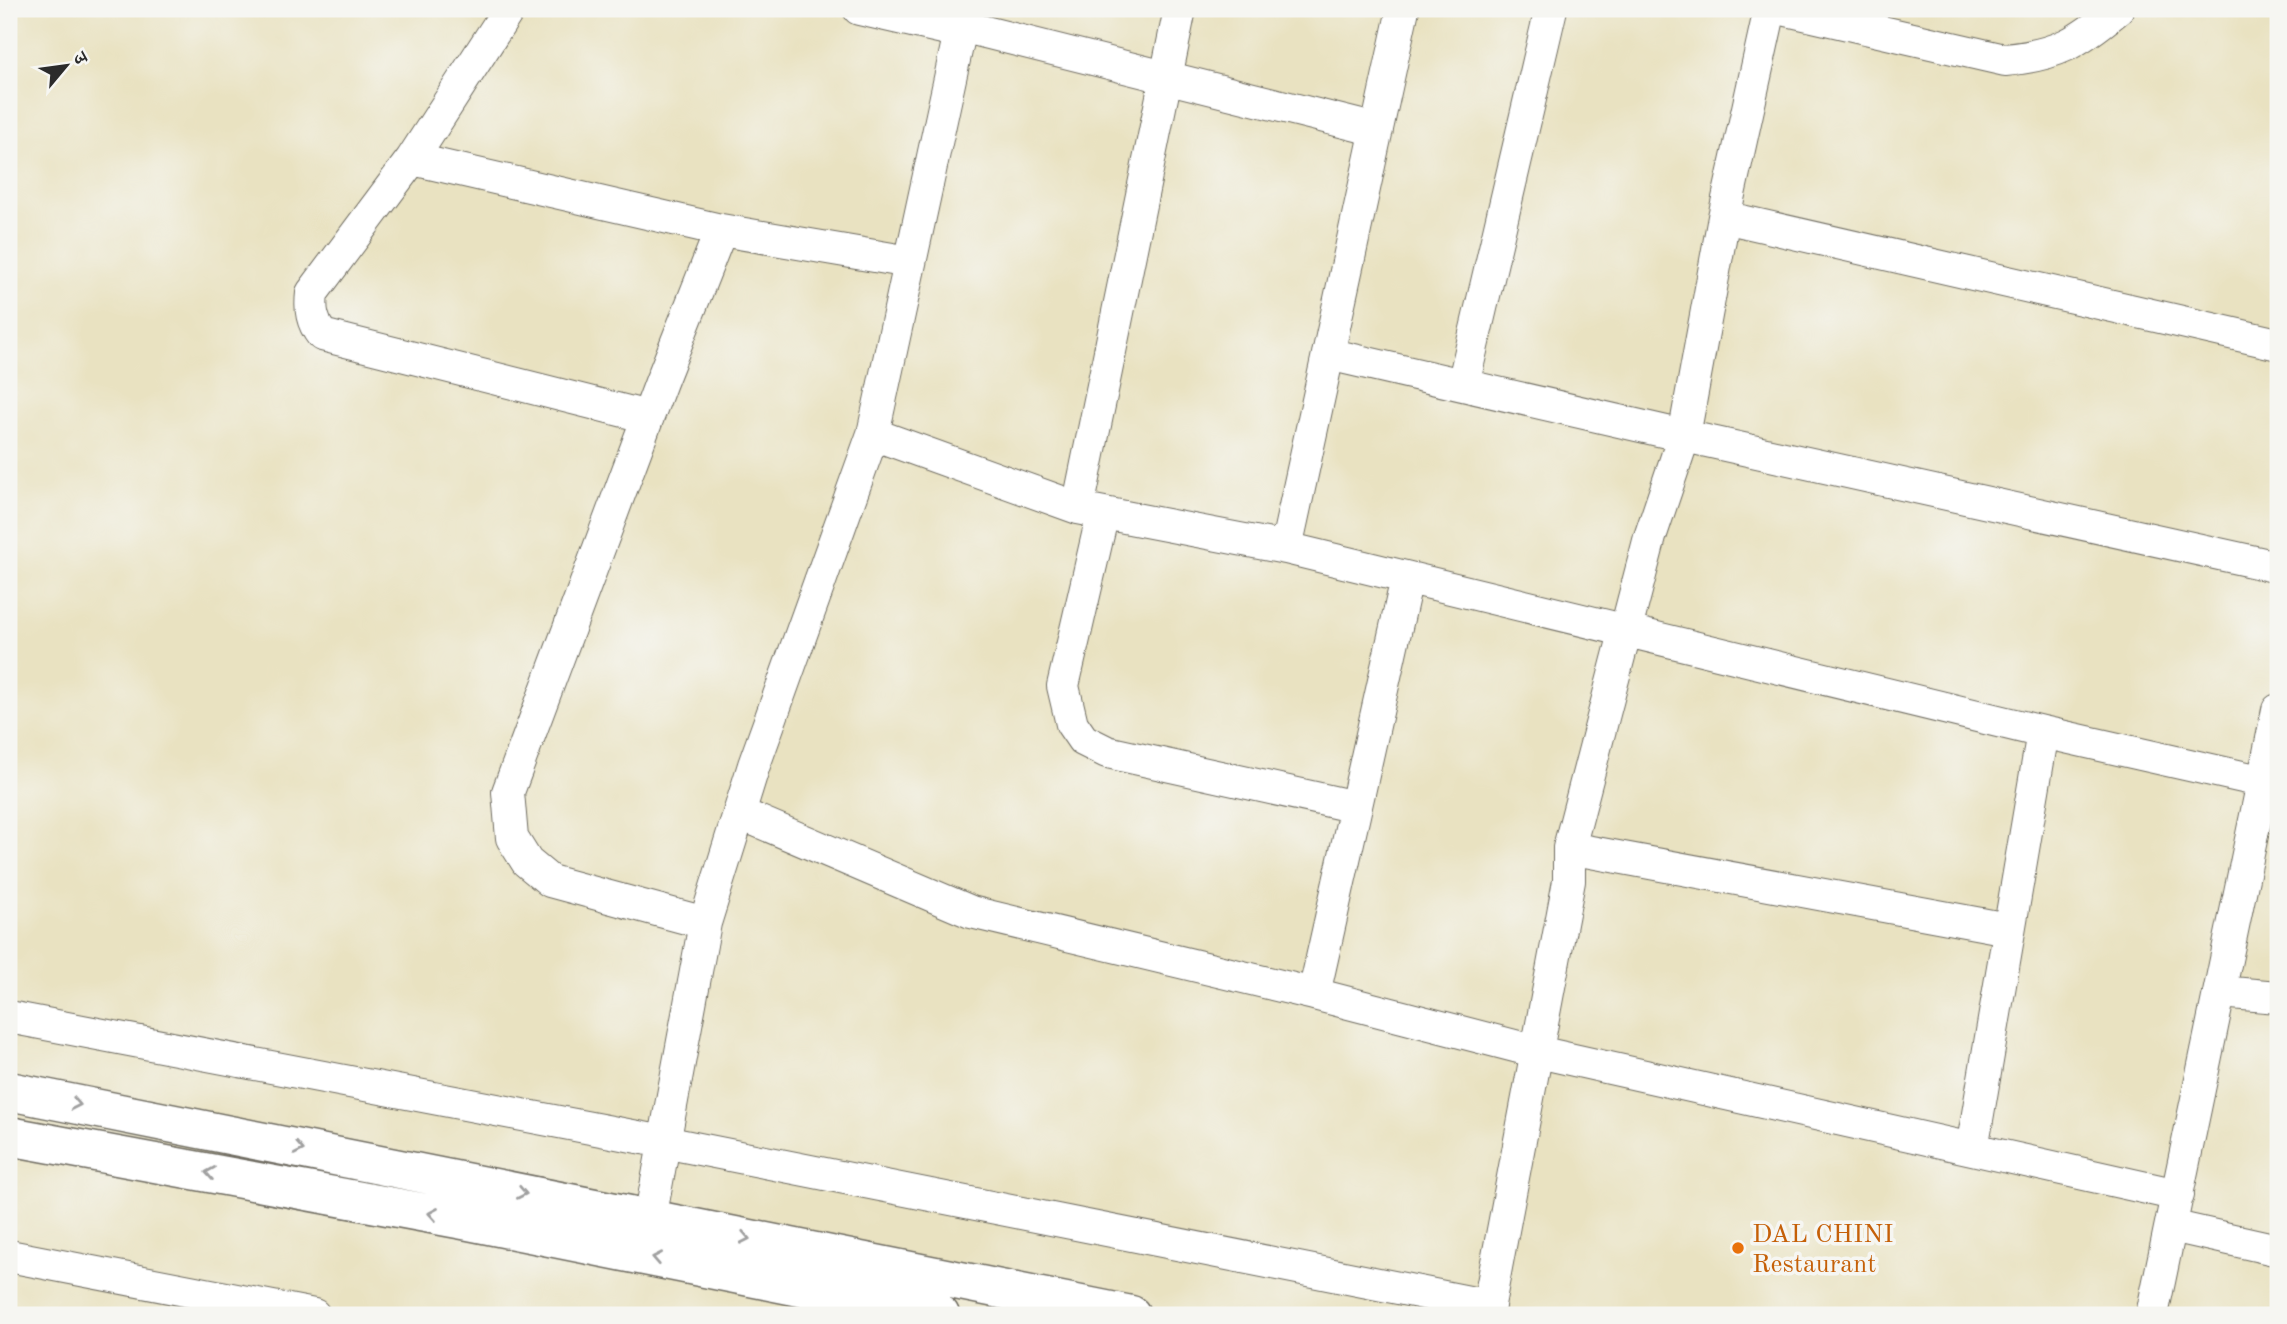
<svg xmlns="http://www.w3.org/2000/svg" width="2287" height="1324" font-family="'Old Standard TT','Noto Serif Devanagari',serif">
<rect width="100%" height="100%" fill="#f6f6f2"/>
<filter id="ink" filterUnits="userSpaceOnUse"><feTurbulence type="fractalNoise" baseFrequency=".0143" numOctaves="2"/><feDisplacementMap in="SourceGraphic" scale="14" xChannelSelector="R" yChannelSelector="G"/><feConvolveMatrix kernelMatrix="1 2 1 2 8 2 1 2 1" color-interpolation-filters="sRGB"/></filter>
<filter id="wash" filterUnits="userSpaceOnUse"><feTurbulence type="fractalNoise" baseFrequency=".00686" numOctaves="4" result="noise"/><feDisplacementMap in="SourceGraphic" scale="28" xChannelSelector="R" yChannelSelector="G"/><feGaussianBlur stdDeviation="1.57" result="paint"/><feColorMatrix in="noise" values="0 0 0 0 0 0 0 0 0 0 0 0 0 0 0 0 0 1.4 0 .05"/><feComposite in="paint" operator="in"/></filter>
<g filter="url(#wash)">
<rect width="100%" height="100%" fill="#e9e2c1"/>
</g>
<g filter="url(#ink)">
<g fill="none" stroke-linecap="round" stroke-linejoin="round">
<defs>
<path id="minor" d="M 509,9 L 412,159 L 312,293 C 310,310 312,322 322,335 L 648,417
M 859,9 L 960,32
M 965,9 L 873,434 L 1078,508
M 1180,9 L 1078,508 L 1286,548
M 1403,9 L 1286,548 L 2043,732 L 2278,785
M 1782,9 L 2005,60 C 2058,55 2078,42 2118,9
M 961,26 L 1377,130
M 412,159 L 721,230 L 910,262
M 1724,217 L 2278,344
M 1328,354 L 1684,436 L 2278,567
M 1463,385 L 1551,9
M 1103,513 L 1063,686 L 1072,724 L 1083,740 L 1107,752 L 1356,807
M 1407,578 L 1314,994 L 1538,1052 L 2178,1195
M 739,813 L 971,912 L 1314,994
M 1569,848 L 2008,929
M 705,923 L 550,881 L 527,862 L 512,838 L 508,792 L 661,382 L 721,230
M 2220,992 L 2278,997
M 9,1017 L 664,1142 L 1489,1306
M 1972,1149 L 2043,732
M 650,1219 L 705,923 L 754,765 L 873,434
M 2171,1226 L 2278,1250
M 9,1256 L 314,1315
M 1487,1315 L 1569,881 L 1569,848 L 1650,537 L 1684,436 L 1724,217 L 1770,9
M 2152,1315 L 2278,710"/>
<path id="primary" d="M 9,1091 L 1131,1315
M 9,1136 L 469,1221 L 940,1315"/>
</defs>
<use href="#minor" stroke="#6e6b60" stroke-width="34"/>
<use href="#primary" stroke="#6e6b60" stroke-width="41"/>
<use href="#minor" stroke="#fff" stroke-width="32"/>
<use href="#primary" stroke="#fff" stroke-width="38"/>
</g>
<defs><path id="oneway-chevron" d="M-2-3.5L2.5 0L-2 3.5" fill="none" stroke-width="1.6" stroke-linecap="round" stroke-linejoin="round" transform="scale(1.75)"/></defs>
<g stroke="#a0a0a0">
<use href="#oneway-chevron" transform="translate(76 1104) rotate(11)"/>
<use href="#oneway-chevron" transform="translate(299 1149) rotate(11)"/>
<use href="#oneway-chevron" transform="translate(210 1173) rotate(-170)"/>
<use href="#oneway-chevron" transform="translate(522 1193) rotate(11)"/>
<use href="#oneway-chevron" transform="translate(433 1214) rotate(-170)"/>
<use href="#oneway-chevron" transform="translate(745 1238) rotate(11)"/>
<use href="#oneway-chevron" transform="translate(657 1258) rotate(-169)"/>
</g>
</g>
<circle fill="#e8710a" stroke="#f6f6f2" stroke-width="2.5" cx="1738" cy="1248" r="7"/>
<g text-anchor="middle" stroke-width="7" stroke-linejoin="round" paint-order="stroke">
<g font-size="26" fill="#c56008" stroke="#f6f6f2" text-anchor="start">
<text x="1752" y="1242">DAL CHINI<tspan x="1752" dy="30">Restaurant</tspan></text>
</g>
</g>
<rect width="2287" height="1324" fill="none" stroke="#f6f6f2" stroke-width="35"/>
<g transform="translate(66 66) rotate(61)" stroke="#f6f6f2" stroke-width="5" paint-order="stroke">
<path d="M0-5L12 26L0 18L-12 26Z" fill="#2b2b2b"/>
<text y="-10" font-size="19" font-weight="bold" text-anchor="middle" fill="#2b2b2b">उ</text>
</g>
</svg>
